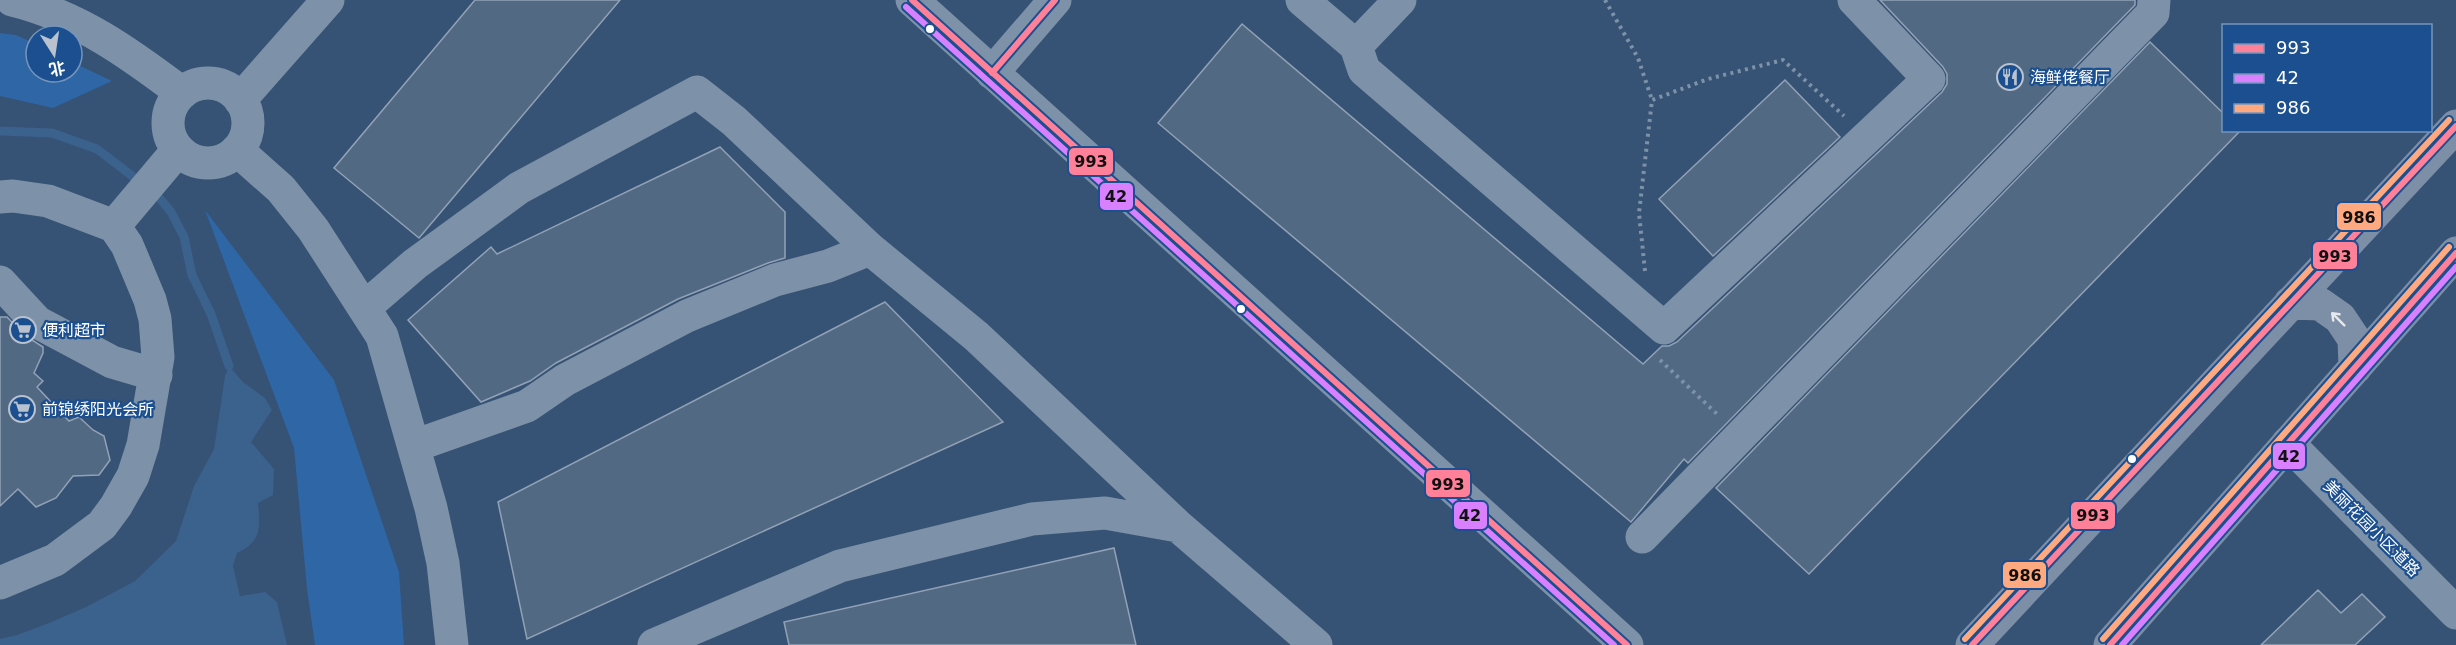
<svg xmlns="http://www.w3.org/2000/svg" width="2456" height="645" font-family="'DejaVu Sans','Noto Sans SC',sans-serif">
<rect width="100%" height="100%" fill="#365274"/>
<path fill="#2f66a5" d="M 0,33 L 16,35 L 36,44 L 36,72 L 72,72 L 72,62 L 112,81 L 53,108 L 0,96 Z
M 205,210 L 334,380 L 399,572 L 404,645 L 315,645 L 307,589 L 294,448 Z"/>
<path fill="#3b618d" d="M 229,366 L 243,382 L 265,398 L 272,410 L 251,442 L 274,469 L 273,495 L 258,503 C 260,527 262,542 237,553 L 233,566 L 240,596 L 265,592 L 277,602 L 287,645 L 0,645 L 0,639 L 17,635 L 49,623 L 86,607 L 135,581 L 176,541 L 194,486 L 214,449 L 225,376 Z"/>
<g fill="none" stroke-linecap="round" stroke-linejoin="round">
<path stroke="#3b618d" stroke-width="9" d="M 0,131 L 52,133 L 97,149 L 157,195 L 171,212 L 184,237 L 192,275 L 211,314 L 229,366"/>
</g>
<path fill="#526984" stroke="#92a2b6" stroke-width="1.5" d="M 475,0 L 620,0 L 419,238 L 334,168 Z
M 1880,0 L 2135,0 L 2135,5 L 1688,463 L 1684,459 L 1631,522 L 1158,123 L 1242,24 L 1643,364 L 1662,346 L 1669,346 L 1677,342 L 1942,92 L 1947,84 L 1947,74 L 1943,67 Z
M 2150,42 L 2223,113 L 2223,130 L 2241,130 L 1809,574 L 1716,488 Z
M 1785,80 L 1840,137 L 1713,256 L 1659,199 Z
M 720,147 L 785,212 L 785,258 L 768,263 L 678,299 L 556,363 L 530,381 L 481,402 L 408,320 L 491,247 L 497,254 Z
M 885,302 L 1003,422 L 527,639 L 498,502 Z
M 0,317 L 7,317 L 24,335 L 43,347 L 43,353 L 34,373 L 43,381 L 37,387 L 69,421 L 79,417 L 93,430 L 104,436 L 110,460 L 99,475 L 73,476 L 56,498 L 36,507 L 18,489 L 0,506 Z
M 1114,548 L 1136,645 L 789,645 L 784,622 Z
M 2318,590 L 2341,613 L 2362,594 L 2385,617 L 2355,645 L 2261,645 Z"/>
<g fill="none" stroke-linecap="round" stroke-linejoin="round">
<path stroke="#7d92a8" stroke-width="4" stroke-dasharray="3 4.5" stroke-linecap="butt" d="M 1605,0 L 1638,58 L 1652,100
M 1645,271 L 1639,213 L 1652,100 L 1708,79 L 1783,60 L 1844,116
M 1660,360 L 1718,415"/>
<path stroke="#7d92a8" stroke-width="33" d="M 12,0 C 78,16 129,53 182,93
M 912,0 L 1627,645
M 1302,0 L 1356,46 L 1400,0
M 1356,46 L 1364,70 L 1664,328 L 1929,79 L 1854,0
M 992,73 L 1055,0
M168 123a40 40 0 1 1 80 0a40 40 0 1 1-80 0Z
M 240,100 L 328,0
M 237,150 L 281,189 L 313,229 L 382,336 L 431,508 L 443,563 L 452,645
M 0,197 L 13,196 L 48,201 L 114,226 L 127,245 L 150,300 L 155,319 L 158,357 L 143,445 L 133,476 L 116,506 L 102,525 L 55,560 L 0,583
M 114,226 L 178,150
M 0,282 L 37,322 L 112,362 L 156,375
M 364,308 L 415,264 L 519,188 L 697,92 L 734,121 L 870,249 L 976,336 L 1178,526 L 1316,645
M 2288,443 L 2456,613
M 414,446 L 527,406 L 565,380 L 687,316 L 775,280 L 828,266 L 870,249
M 1642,537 L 2153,13 L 2154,0
M 654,645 L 840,566 L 1032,519 L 1105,513 L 1178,526"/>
<path stroke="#7d8ea7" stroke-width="33" d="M 2290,303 L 2320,304 L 2340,318 L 2354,339 L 2355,368
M 1972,645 L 2456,126
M 2110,645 L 2456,253"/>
<defs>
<path id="bus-1" d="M 912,0 L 1627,645
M 992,73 L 1055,0
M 1972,645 L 2456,126
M 2110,645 L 2456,253"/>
<path id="bus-2" d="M 906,7 L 1614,645
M 2122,645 L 2456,267"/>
<path id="bus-3" d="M 1965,639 L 2449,120
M 2103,639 L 2449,247"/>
</defs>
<use href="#bus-1" stroke="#1b4f8f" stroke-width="10"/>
<use href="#bus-2" stroke="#1b4f8f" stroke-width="10"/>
<use href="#bus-3" stroke="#1b4f8f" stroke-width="10"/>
<use href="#bus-1" stroke="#ff8098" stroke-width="6"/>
<use href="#bus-2" stroke="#d880ff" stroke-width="6"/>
<use href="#bus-3" stroke="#ffa980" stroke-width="6"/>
</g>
<defs><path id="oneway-shaft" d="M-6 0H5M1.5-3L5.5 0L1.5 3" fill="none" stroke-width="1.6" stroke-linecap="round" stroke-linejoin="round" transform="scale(1.5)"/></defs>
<use stroke="#e5e8ed" href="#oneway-shaft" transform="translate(2338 319) rotate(-135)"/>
<defs>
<symbol id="restaurant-ring" viewBox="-11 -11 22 22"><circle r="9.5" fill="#1b4f8f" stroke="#b9c2ce" stroke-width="1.5"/><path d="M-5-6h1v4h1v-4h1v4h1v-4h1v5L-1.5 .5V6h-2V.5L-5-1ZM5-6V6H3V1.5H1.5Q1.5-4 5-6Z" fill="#b9c2ce"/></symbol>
<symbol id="supermarket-ring" viewBox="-11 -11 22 22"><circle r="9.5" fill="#1b4f8f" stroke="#b9c2ce" stroke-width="1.5"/><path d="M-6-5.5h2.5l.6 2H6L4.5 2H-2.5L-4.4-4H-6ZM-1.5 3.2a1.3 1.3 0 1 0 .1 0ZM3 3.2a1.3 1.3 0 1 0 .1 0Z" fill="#b9c2ce"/></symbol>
</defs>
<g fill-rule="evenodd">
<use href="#restaurant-ring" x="1995" y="62" width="30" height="30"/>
<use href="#supermarket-ring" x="8" y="315" width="30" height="30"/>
<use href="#supermarket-ring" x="7" y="394" width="30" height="30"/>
</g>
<g fill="#fff" stroke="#1b4f8f" stroke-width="2">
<circle cx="930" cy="29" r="5"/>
<circle cx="1241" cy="309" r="5"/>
<circle cx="2132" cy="459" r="5"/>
</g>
<g text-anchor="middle" stroke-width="4.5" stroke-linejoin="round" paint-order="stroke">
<g font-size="16" fill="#fff" stroke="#1b4f8f" text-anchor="start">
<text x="2030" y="83">海鲜佬餐厅</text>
<text x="42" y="336">便利超市</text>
<text x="42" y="415">前锦绣阳光会所</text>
</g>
<g font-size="16" fill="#fff" stroke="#1b4f8f">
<text transform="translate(2372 528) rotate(45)" y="6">美丽花园小区道路</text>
</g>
</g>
<g stroke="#1b4f8f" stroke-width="2">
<rect x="1068" y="147" width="46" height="29" rx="6" fill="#ff8098"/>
<rect x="1099" y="182" width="35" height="29" rx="6" fill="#d880ff"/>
<rect x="2336" y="202" width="46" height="29" rx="6" fill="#ffa980"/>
<rect x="2312" y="241" width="46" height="29" rx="6" fill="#ff8098"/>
<rect x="2272" y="442" width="34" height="28" rx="6" fill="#d880ff"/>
<rect x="1425" y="469" width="46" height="29" rx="6" fill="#ff8098"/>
<rect x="2070" y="501" width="46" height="29" rx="6" fill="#ff8098"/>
<rect x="1453" y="501" width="35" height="29" rx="6" fill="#d880ff"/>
<rect x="2002" y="561" width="45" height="28" rx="6" fill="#ffa980"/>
</g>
<g font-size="16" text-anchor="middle" font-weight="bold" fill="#111">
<text x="1091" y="167">993</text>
<text x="1116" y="202">42</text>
<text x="2359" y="223">986</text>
<text x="2335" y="262">993</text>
<text x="2289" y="462">42</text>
<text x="1448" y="490">993</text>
<text x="2093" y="521">993</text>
<text x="1470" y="521">42</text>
<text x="2025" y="581">986</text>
</g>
<rect x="2222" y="24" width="210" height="108" fill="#1b4f8f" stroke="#7695bc" stroke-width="1.5"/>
<rect x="2234" y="44" width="30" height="9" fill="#ff8098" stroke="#7695bc" stroke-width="1.5"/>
<text x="2276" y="54" font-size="18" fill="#ffffff">993</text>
<rect x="2234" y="74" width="30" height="9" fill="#d880ff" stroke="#7695bc" stroke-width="1.5"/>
<text x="2276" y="84" font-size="18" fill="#ffffff">42</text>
<rect x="2234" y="104" width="30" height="9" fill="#ffa980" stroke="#7695bc" stroke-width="1.5"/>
<text x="2276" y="114" font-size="18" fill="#ffffff">986</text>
<g transform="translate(54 54) rotate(168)"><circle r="28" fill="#1b4f8f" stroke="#7695bc" stroke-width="1.5"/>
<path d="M0-4.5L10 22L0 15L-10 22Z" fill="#b9c2ce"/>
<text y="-9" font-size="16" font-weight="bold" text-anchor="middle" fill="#ffffff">北</text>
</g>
</svg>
